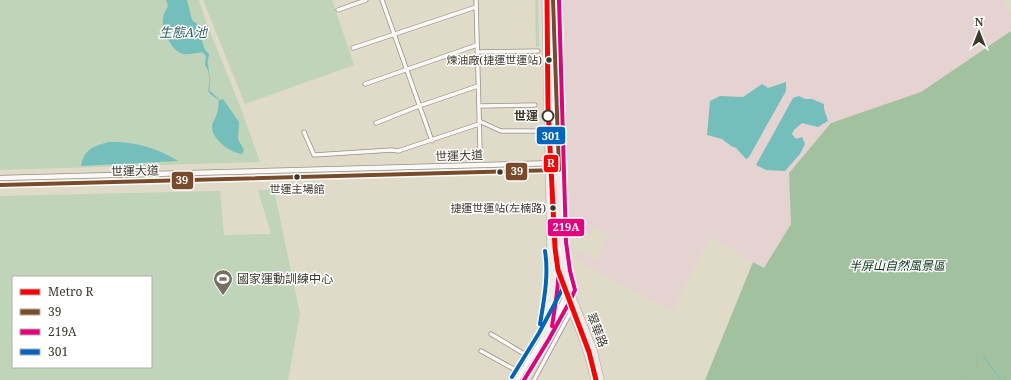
<svg xmlns="http://www.w3.org/2000/svg" width="1011" height="380" font-family="'Noto Serif','Noto Sans TC',serif">
<rect width="100%" height="100%" fill="#e0dac9"/>
<path fill="#e4d3d0" d="M 563,0 L 1001,0 L 1011,16 L 1011,31 L 921,92 L 831,123 L 789,173 L 791,224 L 764,268 L 710,237 L 672,311 L 575,259 L 579,251 L 597,260 L 609,235 L 592,227 L 589,234 L 571,235 Z"/>
<path fill="#bfd4b8" fill-rule="evenodd" d="M 0,0 L 199,0 L 206,22 L 240,106 L 260,162 L 0,170 Z
M 203,0 L 332,0 L 354,65 L 245,104 Z
M 535,0 L 538,0 L 539,47 L 536,47 Z
M 258,190 L 274,190 L 300,314 L 288,380 L 0,380 L 0,196 L 220,191 L 224,235 L 271,234 ZM 13,277 L 151,277 L 151,367 L 13,367 Z"/>
<path fill="#a2c29f" d="M 1011,31 L 1011,380 L 705,380 L 753,262 L 764,268 L 791,224 L 789,173 L 831,123 L 921,92 Z"/>
<path fill="#74bebc" d="M 166,0 L 187,0 L 192,20 L 197,24 L 205,50 L 209,54 C 209,57 207,61 208,64 C 209,74 211,80 209,90 L 220,100 L 223,99 L 239,122 L 238,139 L 244,150 L 242,154 C 231,153 213,140 212,128 C 212,122 216,118 217,113 C 219,109 218,105 219,100 L 210,94 L 208,90 C 210,83 210,71 205,65 L 206,56 L 202,52 C 196,53 189,55 183,54 C 172,51 165,35 163,24 C 162,18 165,11 168,6 Z
M 786,82 L 786,91 L 749,157 L 746,159 L 736,148 L 731,146 L 722,139 L 707,135 L 710,101 L 720,96 L 743,97 L 762,84 L 768,88 Z
M 799,96 L 805,99 L 812,99 L 824,104 C 823,111 827,115 828,121 L 818,127 L 802,123 L 794,130 L 792,134 L 796,139 L 802,137 L 805,144 L 800,154 L 785,171 L 766,170 L 756,165 L 793,98 Z
M 109,142 C 133,141 158,148 178,161 L 81,166 C 84,149 94,146 109,142 Z"/>
<g fill="none" stroke-linecap="round" stroke-linejoin="round">
<path stroke="#74bebc" stroke-width="1" d="M 983,356 L 1001,380
M 976,361 L 977,363
M 964,375 L 966,377"/>
<defs>
<path id="minor" d="M 382,0 L 432,141
M 476,0 L 480,148
M 338,10 L 366,0
M 353,48 L 476,7
M 477,52 L 538,51
M 365,84 L 477,45
M 479,106 L 535,105
M 479,121 L 501,131 L 535,131
M 376,123 L 419,106 L 478,86
M 304,132 L 314,155 L 392,150 L 398,151 L 479,124
M 491,334 L 531,358
M 481,351 L 521,373
M 534,380 L 575,304"/>
<path id="tertiary" d="M 0,178 L 559,163
M 0,185 L 559,170
M 517,380 C 535,350 556,321 569,288"/>
<path id="primary" d="M 545,0 L 550,247 C 554,279 571,308 582,338 C 587,352 591,366 594,380
M 553,0 L 559,182 L 560,242 L 562,259 L 564,272 L 569,288 L 594,350 L 601,380
M 544,336 L 550,300 L 553,264"/>
</defs>
<use href="#minor" stroke="#969184" stroke-width="5"/>
<use href="#tertiary" stroke="#969184" stroke-width="6"/>
<use href="#primary" stroke="#bbb7af" stroke-width="7"/>
<use href="#minor" stroke="#faf9f7" stroke-width="3.5"/>
<use href="#tertiary" stroke="#faf9f7" stroke-width="4.5"/>
<use href="#primary" stroke="#f1ebe5" stroke-width="5.5"/>
<defs>
<path id="bus-1" d="M 0,185 L 559,170 L 553,0"/>
<path id="bus-2" d="M 552,326 C 556,301 561,274 557,249
M 524,380 L 549,339 L 570,301 L 575,290 L 570,271 L 566,242 L 559,0"/>
<path id="bus-3" d="M 540,324 C 544,300 549,275 545,251
M 512,377 L 539,333 L 563,288 L 558,273 L 554,242 L 547,0"/>
</defs>
<use href="#bus-1" stroke="#fff" stroke-width="7"/>
<use href="#bus-2" stroke="#fff" stroke-width="7"/>
<use href="#bus-3" stroke="#fff" stroke-width="7"/>
<use href="#bus-1" stroke="#7a4b2a" stroke-width="4"/>
<use href="#bus-2" stroke="#e5007d" stroke-width="4"/>
<use href="#bus-3" stroke="#0065bd" stroke-width="4"/>
<defs>
<path id="metro-1" d="M 547,0 L 548,107 L 555,248 L 558,270 L 589,352 L 596,380"/>
</defs>
<use href="#metro-1" stroke="#fff" stroke-width="8"/>
<use href="#metro-1" stroke="#f00" stroke-width="5"/>
</g>
<defs>
<symbol id="stadium-pin" viewBox="-11 -11 22 30"><path d="M0 17L-7.5 6A9.5 9.5 0 1 1 7.5 6Z" fill="#757162" stroke="#fff"/><path d="M0-5a6.5 5 0 1 0 0 10a6.5 5 0 1 0 0-10ZM-3.5-1.8h7v3.6h-7Z" fill="#fff"/></symbol>
</defs>
<g fill-rule="evenodd">
<use href="#stadium-pin" x="212" y="268" width="22" height="30"/>
</g>
<g fill="#3c382b" stroke="#fff" stroke-width="1.5">
<circle cx="549" cy="60" r="3.5"/>
<circle cx="500" cy="172" r="3.5"/>
<circle cx="297" cy="177" r="3.5"/>
<circle cx="553" cy="208" r="3.5"/>
</g>
<circle fill="#fff" stroke="#3c382b" stroke-width="2" cx="548" cy="116" r="5.5"/>
<g text-anchor="middle" stroke-width="3" stroke-linejoin="round" paint-order="stroke">
<g font-size="11" fill="#3c382b" stroke="#fff" text-anchor="end">
<text x="542" y="64">煉油廠(捷運世運站)</text>
<text x="297" y="193" text-anchor="middle">世運主場館</text>
<text x="546" y="212">捷運世運站(左楠路)</text>
</g>
<g font-size="12" font-weight="bold" fill="#3c382b" stroke="#fff" text-anchor="end">
<text x="538" y="120">世運</text>
</g>
<g font-size="12" fill="#3c382b" stroke="#fff">
<text transform="translate(459 156) rotate(-2)" y="4">世運大道</text>
<text transform="translate(135 171) rotate(-1)" y="4">世運大道</text>
<text transform="translate(597 330) rotate(69)" y="4">翠華路</text>
</g>
<g font-size="12" font-style="italic" fill="#043615" stroke="#fff">
<text x="897" y="270">半屏山自然風景區</text>
</g>
<g font-size="12" fill="#3c382b" stroke="#fff" text-anchor="start">
<text x="237" y="283">國家運動訓練中心</text>
</g>
<g font-size="13" font-style="italic" fill="#2d5c5e" stroke="#fff">
<text x="183" y="37">生態A池</text>
</g>
</g>
<g stroke="#fff" stroke-width="1.5">
<rect x="536" y="126" width="30" height="19" rx="4" fill="#0065bd"/>
<rect x="543" y="154" width="16" height="19" rx="4" fill="#f00"/>
<rect x="505" y="162" width="23" height="19" rx="4" fill="#7a4b2a"/>
<rect x="171" y="171" width="23" height="19" rx="4" fill="#7a4b2a"/>
<rect x="547" y="218" width="38" height="19" rx="4" fill="#e5007d"/>
</g>
<g font-size="11" text-anchor="middle" font-weight="bold" fill="#fff">
<text x="551" y="140">301</text>
<text x="551" y="167">R</text>
<text x="517" y="175">39</text>
<text x="182" y="184">39</text>
<text x="566" y="231">219A</text>
</g>
<rect x="12" y="276" width="140" height="92" fill="#ffffff" stroke="#b1afaa"/>
<rect x="20" y="289" width="20" height="6" fill="#ff0000" stroke="#b1afaa"/>
<text x="48" y="296" font-size="12" fill="#3c382b">Metro R</text>
<rect x="20" y="309" width="20" height="6" fill="#7a4b2a" stroke="#b1afaa"/>
<text x="48" y="316" font-size="12" fill="#3c382b">39</text>
<rect x="20" y="329" width="20" height="6" fill="#e5007d" stroke="#b1afaa"/>
<text x="48" y="336" font-size="12" fill="#3c382b">219A</text>
<rect x="20" y="349" width="20" height="6" fill="#0065bd" stroke="#b1afaa"/>
<text x="48" y="356" font-size="12" fill="#3c382b">301</text>
<g transform="translate(979 32)" stroke="#ffffff" stroke-width="3" paint-order="stroke">
<path d="M0-3L7 15L0 10L-7 15Z" fill="#3c382b"/>
<text y="-6" font-size="11" font-weight="bold" text-anchor="middle" fill="#3c382b">N</text>
</g>
</svg>
